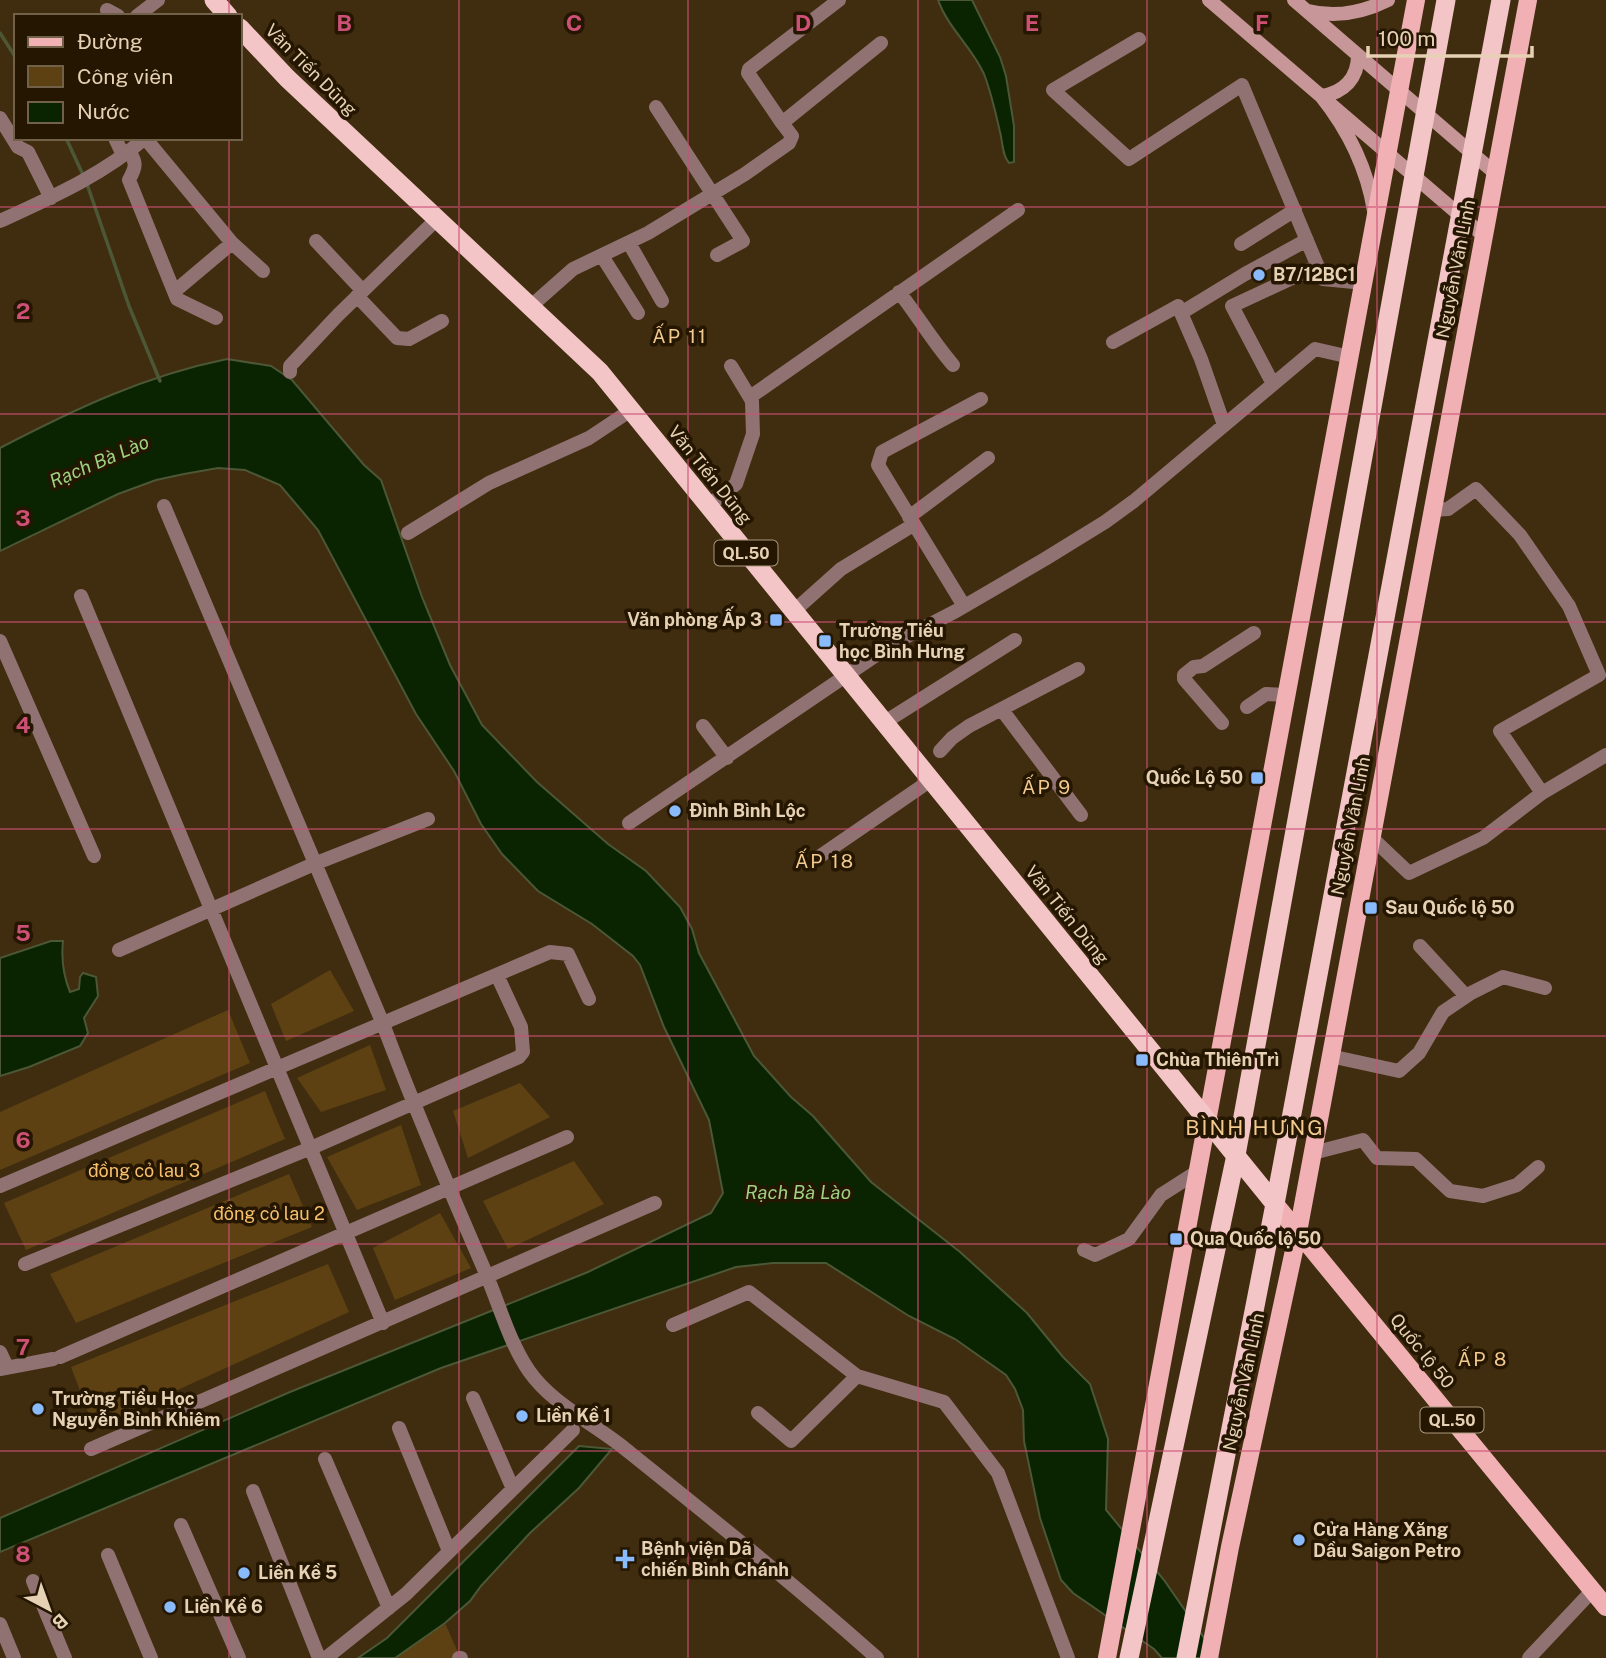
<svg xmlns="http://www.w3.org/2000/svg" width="1606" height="1658" font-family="'Public Sans',sans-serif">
<rect width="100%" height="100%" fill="#402d0f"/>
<path fill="#5d4113" d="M 330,970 L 354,1011 L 286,1041 L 271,1004 Z
M 228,1010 L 250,1063 L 0,1170 L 0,1112 Z
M 370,1045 L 386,1090 L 321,1112 L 297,1078 Z
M 520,1083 L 550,1117 L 468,1158 L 453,1111 Z
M 265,1091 L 285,1139 L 26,1250 L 4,1203 Z
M 401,1125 L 421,1185 L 357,1210 L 327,1157 Z
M 574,1161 L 604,1204 L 508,1249 L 483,1201 Z
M 289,1174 L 312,1227 L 76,1323 L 50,1274 Z
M 440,1213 L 471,1268 L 395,1300 L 373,1248 Z
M 328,1264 L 349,1312 L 94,1428 L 71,1367 Z
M 445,1623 L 460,1657 L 458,1658 L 395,1658 Z"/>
<path fill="#0a2300" stroke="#4c5736" stroke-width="2" d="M 938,0 L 972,0 L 1000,57 L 1006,76 L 1014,126 L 1014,162 L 1009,163 C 1002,155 1003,143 1000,132 C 996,114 991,92 984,74 C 972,47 948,28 938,0 Z
M 227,359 L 271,366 L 292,380 L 364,465 L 381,480 L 422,597 L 450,665 L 482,725 L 537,782 L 608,844 L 646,871 L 680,907 L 692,929 L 699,953 L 754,1056 L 791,1097 L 813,1116 L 871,1182 L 960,1252 L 1027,1313 L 1063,1357 L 1090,1384 L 1108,1439 L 1106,1510 L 1164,1580 L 1218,1658 L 1162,1658 L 1154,1649 L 1073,1593 L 1061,1580 L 1040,1518 L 1024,1441 L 1023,1410 L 1015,1389 L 1006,1375 L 955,1339 L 909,1316 L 826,1263 L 773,1263 L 736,1267 L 441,1368 L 0,1552 L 0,1518 L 290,1392 L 588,1272 L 711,1213 L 723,1193 L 709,1120 L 664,1027 L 640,965 L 633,956 L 592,924 L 538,891 L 502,854 L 481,824 L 454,771 L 416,714 L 318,530 L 280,485 L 245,470 L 218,468 L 184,474 L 156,480 L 118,494 L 0,551 L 0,448 C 75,409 144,376 227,359 Z
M 51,941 L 63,941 C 61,960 63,975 70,992 L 79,989 L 80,977 L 83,973 L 96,977 L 98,996 L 84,1018 L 88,1033 L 80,1046 L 29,1067 L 0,1076 L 0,958 Z
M 579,1446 L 612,1449 L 579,1488 L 530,1533 L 481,1586 L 470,1601 L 445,1623 L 395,1658 L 358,1658 L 387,1638 Z"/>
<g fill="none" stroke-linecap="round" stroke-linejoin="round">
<path stroke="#4c5736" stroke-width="3.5" d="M 0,33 L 16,58
M 66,138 L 84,177
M 87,184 L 129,306 L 160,381"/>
<path stroke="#917273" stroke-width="14" d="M 107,10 L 118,16
M 137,16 L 158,0
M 1139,39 L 1053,90 L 1129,159 L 1242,85 L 1323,279 L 1364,283
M 656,107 L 743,241 L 717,255
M 0,118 L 18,147 L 28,152 L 51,198
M 782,123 L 748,73 L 749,69 L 839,0
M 115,138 L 123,155
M 129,151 C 137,163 136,167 129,180 L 177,299 L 216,318
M 0,221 C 50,198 103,175 145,138 L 232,243
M 316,241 L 363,291
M 629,243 L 662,301
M 1241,244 L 1295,210
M 602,256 L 638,313
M 175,291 L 232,243 L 263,271
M 899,292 C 918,316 933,342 953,365
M 357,296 L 397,338 L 409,339 L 442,321
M 530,307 L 573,269 L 648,233 L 745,174 L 789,143 L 792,136 L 782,123 L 881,43
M 1181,313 L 1245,274 L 1307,240
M 1113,342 L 1178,306 L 1201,359 L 1224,425
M 290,372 L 290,366 L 338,315 L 437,219
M 1273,384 L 1232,306 L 1318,266
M 750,397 L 1018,210
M 164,506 L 383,1024 C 414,1107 449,1188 484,1269 C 499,1303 508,1340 529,1371 C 552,1404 593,1423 624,1448 C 710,1517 795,1585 877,1658
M 708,506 L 736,484 L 753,434 L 752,401 L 731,366
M 1432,510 L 1448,509 L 1476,489 L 1520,535 L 1569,606 L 1599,675 L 1500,731 L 1542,793
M 909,517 L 988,458
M 408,533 L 489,483 L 589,438 L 631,410
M 81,596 L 383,1323
M 964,606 L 878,465 L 882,452 L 981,399
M 794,611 L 841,569 L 913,525
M 0,641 L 94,856
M 1247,707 L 1266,694 L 1288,695
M 1002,710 L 1081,815
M 885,722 L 1015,640
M 1222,723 L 1184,679 L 1184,675 L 1194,667 L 1203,666 L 1254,633
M 703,726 L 727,758
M 940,751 L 952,738 L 969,726 L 1078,669
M 629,823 L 894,643 L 956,611 L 1045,559 L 1105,522 L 1134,501 L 1315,349 L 1350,357
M 1371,837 L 1409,873 L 1483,838 L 1542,793 L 1606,755
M 816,859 L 931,780
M 1420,946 L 1466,996
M 119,950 L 314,864 L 428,819
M 1330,1056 L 1399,1071 L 1419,1053 L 1443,1012 L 1471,993 L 1503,977 L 1545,988
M 1313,1153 L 1363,1140 L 1377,1158 L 1416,1159 L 1450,1191 L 1483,1196 L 1517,1185 L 1538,1167
M 0,1186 L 550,952 L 568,954 L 589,999
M 1084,1250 L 1095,1255 L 1129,1239 L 1161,1195 L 1200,1170
M 25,1264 L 311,1148 L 519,1057 L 523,1052 L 521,1027 L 497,975
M 673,1325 L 749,1292 L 857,1376 L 944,1402 L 998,1473 L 1068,1658
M 0,1352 L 7,1367
M 60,1357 L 567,1137
M 0,1369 L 53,1359
M 473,1398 L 513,1489
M 758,1413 L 791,1441 L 857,1376
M 399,1428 L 449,1551
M 91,1449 L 655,1203
M 325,1459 L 389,1608
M 253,1491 L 319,1658
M 181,1525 L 239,1658
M 108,1555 L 151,1658
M 33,1581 L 65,1658
M 0,1624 L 14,1658
M 326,1658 L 406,1594 L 573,1430
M 459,1658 L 461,1658
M 1529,1658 L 1592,1591"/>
<path stroke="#c79698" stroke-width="14" d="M 1209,0 L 1484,236
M 1294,0 L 1495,173
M 1308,11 C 1336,18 1362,13 1388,0
M 1358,55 C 1358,78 1344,93 1321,96 C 1349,131 1367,168 1374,211"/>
<path stroke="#f1b1b4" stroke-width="18" d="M 1275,1204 L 1606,1607
M 1107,1658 L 1416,0
M 1209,1658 L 1230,1547 L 1298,1232 L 1528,0"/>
<path stroke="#f4c5c7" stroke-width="19" d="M 214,0 L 228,16
M 240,28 L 287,78 L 600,372 L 1275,1204
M 1129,1658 L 1236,1155 L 1446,0
M 1186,1658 L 1275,1204 L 1501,0"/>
</g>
<path fill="none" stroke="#cd5076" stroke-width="2" stroke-opacity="0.55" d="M 229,0 L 229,16M 459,0 L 459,1658M 688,0 L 688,1658M 918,0 L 918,1658M 1147,0 L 1147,1658M 1377,0 L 1377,1658M 229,138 L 229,1658M 0,207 L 1606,207M 0,414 L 1606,414M 0,622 L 1606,622M 0,829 L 1606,829M 0,1036 L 1606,1036M 0,1244 L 1606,1244M 0,1451 L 1606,1451"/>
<g fill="#89bafc" stroke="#241601" stroke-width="2.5">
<circle cx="1259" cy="275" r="7"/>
<rect x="769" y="613" width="14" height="14" rx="3.5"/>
<rect x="818" y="634" width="14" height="14" rx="3.5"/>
<rect x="1250" y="771" width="14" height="14" rx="3.5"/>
<circle cx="675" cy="811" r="7"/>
<rect x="1364" y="901" width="14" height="14" rx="3.5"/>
<rect x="1135" y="1053" width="14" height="14" rx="3.5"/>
<rect x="1169" y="1232" width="14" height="14" rx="3.5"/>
<circle cx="38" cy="1409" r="7"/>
<circle cx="522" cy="1416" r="7"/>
<circle cx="1299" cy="1540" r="7"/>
<path d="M621.5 1548.5h7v7h7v7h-7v7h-7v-7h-7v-7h7z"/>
<circle cx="244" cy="1573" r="7"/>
<circle cx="170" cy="1607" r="7"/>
</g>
<g text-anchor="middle" stroke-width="7" stroke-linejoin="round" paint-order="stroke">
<g fill="#241601" stroke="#ac997f" stroke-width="2">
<rect x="714.5" y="540.5" width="63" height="25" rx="5"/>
<rect x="1420.5" y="1407.5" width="63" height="25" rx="5"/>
</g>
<g font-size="16" font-weight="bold" fill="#e6d1b5">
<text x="746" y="559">QL.50</text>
<text x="1452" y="1426">QL.50</text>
</g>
<g font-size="18" fill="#e6d1b5" stroke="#241601">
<text transform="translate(311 70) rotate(45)" y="6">Văn Tiến Dũng</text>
<text transform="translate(1456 269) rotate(-79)" y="6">Nguyễn Văn Linh</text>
<text transform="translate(710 475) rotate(51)" y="6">Văn Tiến Dũng</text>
<text transform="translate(1351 826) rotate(-79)" y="6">Nguyễn Văn Linh</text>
<text transform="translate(1067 915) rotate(51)" y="6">Văn Tiến Dũng</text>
<text transform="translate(1422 1351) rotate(51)" y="6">Quốc lộ 50</text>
<text transform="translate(1244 1382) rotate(-78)" y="6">Nguyễn Văn Linh</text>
</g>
<g font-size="18" font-weight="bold" fill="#e6d1b5" stroke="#241601" text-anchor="start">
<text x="1273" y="281">B7/12BC1</text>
<text x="762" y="626" text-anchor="end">Văn phòng Ấp 3</text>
<text x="839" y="637">Trường Tiểu<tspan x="839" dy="21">học Bình Hưng</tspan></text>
<text x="1243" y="784" text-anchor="end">Quốc Lộ 50</text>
<text x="689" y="817">Đình Bình Lộc</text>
<text x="1385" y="914">Sau Quốc lộ 50</text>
<text x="1156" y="1066">Chùa Thiên Trì</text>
<text x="1190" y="1245">Qua Quốc lộ 50</text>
<text x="52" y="1405">Trường Tiểu Học<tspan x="52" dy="21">Nguyễn Bỉnh Khiêm</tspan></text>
<text x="536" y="1422">Liền Kề 1</text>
<text x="1313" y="1536">Cửa Hàng Xăng<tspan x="1313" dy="21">Dầu Saigon Petro</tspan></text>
<text x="641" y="1555">Bệnh viện Dã<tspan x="641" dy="21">chiến Bình Chánh</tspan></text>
<text x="258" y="1579">Liền Kề 5</text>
<text x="184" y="1613">Liền Kề 6</text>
</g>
<g font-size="18" fill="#f7bf6c" stroke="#241601">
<text x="144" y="1177">đồng cỏ lau 3</text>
<text x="269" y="1220">đồng cỏ lau 2</text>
</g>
<g font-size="19" letter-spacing="2" fill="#f3ca90" stroke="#241601">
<text x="680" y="343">ẤP 11</text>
<text x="1047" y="794">ẤP 9</text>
<text x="825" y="868">ẤP 18</text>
<text x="1483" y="1366">ẤP 8</text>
</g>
<g font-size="19" font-style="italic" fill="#9dd282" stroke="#241601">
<text transform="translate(99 461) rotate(-23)" y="7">Rạch Bà Lào</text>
<text x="798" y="1199">Rạch Bà Lào</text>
</g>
<g font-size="21" letter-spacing="2" fill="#f3ca90" stroke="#241601">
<text x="1255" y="1135">BÌNH HƯNG</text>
</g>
</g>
<g font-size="23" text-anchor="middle" font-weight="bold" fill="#cd5076" stroke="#241601" stroke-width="7" stroke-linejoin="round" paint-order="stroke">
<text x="344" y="31">B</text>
<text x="574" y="31">C</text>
<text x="803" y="31">D</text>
<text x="1032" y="31">E</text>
<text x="1262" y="31">F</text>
<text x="23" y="319">2</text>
<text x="23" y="526">3</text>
<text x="23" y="733">4</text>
<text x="23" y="941">5</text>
<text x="23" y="1148">6</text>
<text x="23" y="1355">7</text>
<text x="23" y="1562">8</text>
</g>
<rect x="14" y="14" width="228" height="126" fill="#241601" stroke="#726149" stroke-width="2"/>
<rect x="28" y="37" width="35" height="10" fill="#f1b1b4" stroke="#726149" stroke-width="2"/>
<text x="77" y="49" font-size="21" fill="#e6d1b5">Đường</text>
<rect x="28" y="66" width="35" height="21" fill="#5d4113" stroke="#726149" stroke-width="2"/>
<text x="77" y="84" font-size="21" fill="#e6d1b5">Công viên</text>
<rect x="28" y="102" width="35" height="21" fill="#0a2300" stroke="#726149" stroke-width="2"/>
<text x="77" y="119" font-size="21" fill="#e6d1b5">Nước</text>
<g transform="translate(49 1609) rotate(139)" stroke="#241601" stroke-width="5" paint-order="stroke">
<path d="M0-5L12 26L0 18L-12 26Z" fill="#e6d1b5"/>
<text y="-10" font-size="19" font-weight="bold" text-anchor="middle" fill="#e6d1b5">B</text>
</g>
<path d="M1368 46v10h164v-10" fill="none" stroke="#e6d1b5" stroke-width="3.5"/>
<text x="1378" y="46" font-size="21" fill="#e6d1b5" stroke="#241601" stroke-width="5" paint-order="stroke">100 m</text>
</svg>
